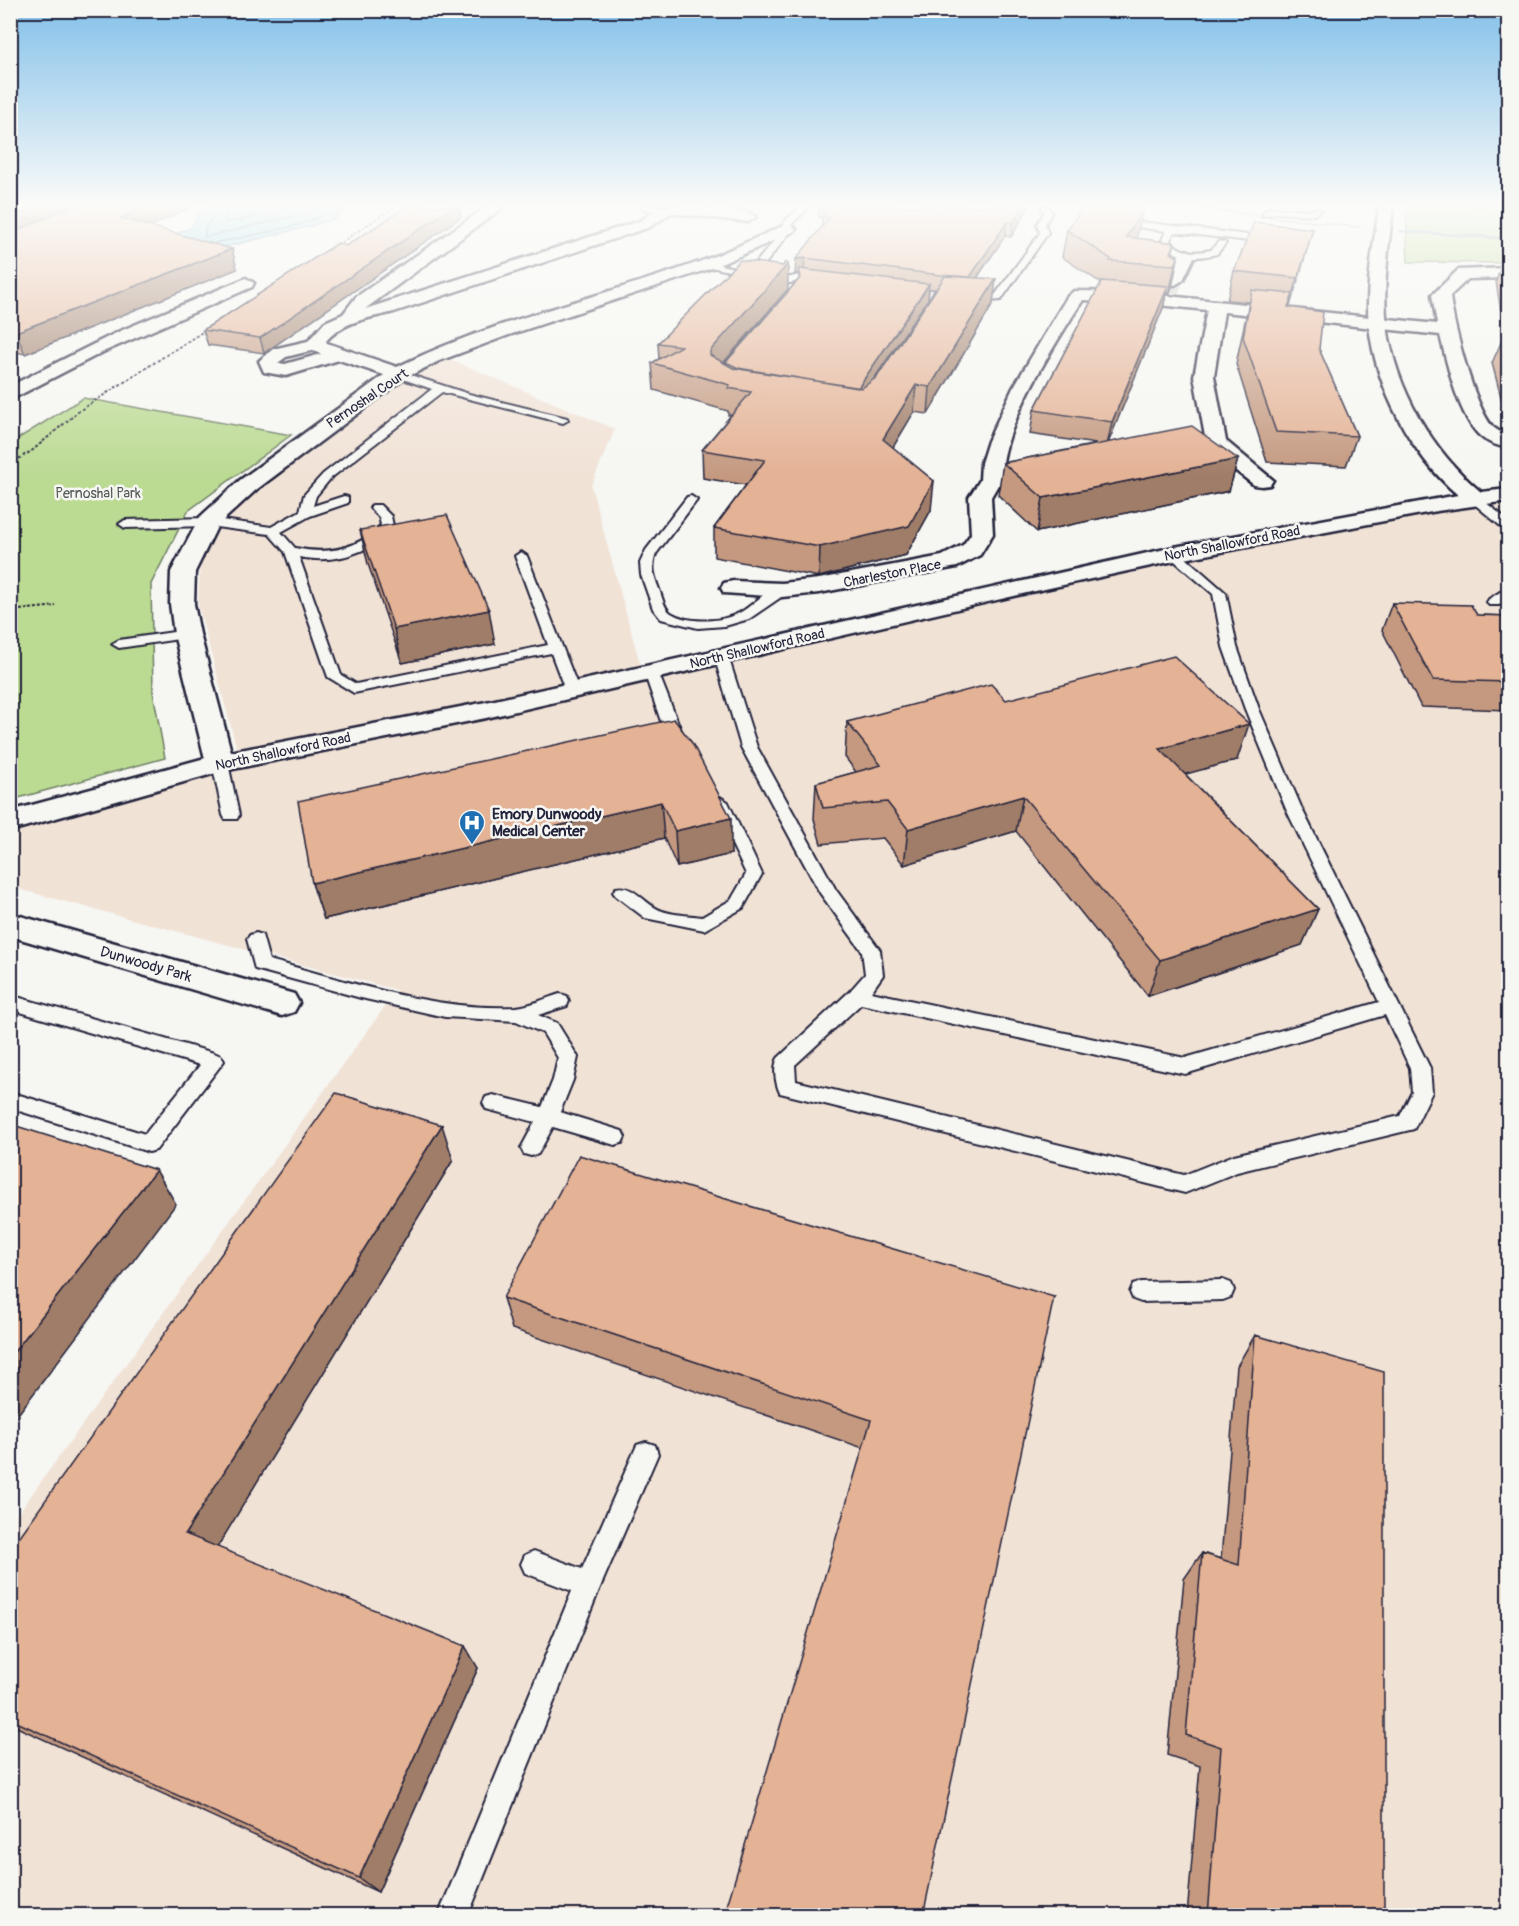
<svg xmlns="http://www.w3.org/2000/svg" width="1519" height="1926" font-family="Pangolin,sans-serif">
<rect width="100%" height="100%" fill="#f6f6f2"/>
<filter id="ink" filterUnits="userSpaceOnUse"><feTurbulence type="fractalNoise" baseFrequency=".0167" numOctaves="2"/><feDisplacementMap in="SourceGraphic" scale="12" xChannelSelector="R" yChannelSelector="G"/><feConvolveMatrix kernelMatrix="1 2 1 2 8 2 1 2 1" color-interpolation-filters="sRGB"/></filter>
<g filter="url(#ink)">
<path fill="#f1e2d6" d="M 435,353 L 615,429 L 591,486 L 644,678 L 946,614 L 1276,540 L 1456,494 L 1508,492 L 1508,1915 L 11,1916 L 11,1523 L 397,990 L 11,887 L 11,825 L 240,760 L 198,605 L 202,530 L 326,439 Z"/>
<path fill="#bbda92" stroke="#6e7e66" stroke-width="1.5" d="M 1406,206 L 1508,206 L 1508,263 L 1408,262 Z
M 83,398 L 291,435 L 188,511 L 151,584 L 153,692 L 165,758 L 11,800 L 11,443 Z"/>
<path fill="#8ad3eb" stroke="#608ca5" stroke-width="1.5" d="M 210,206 L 345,206 L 343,212 L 333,219 L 311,226 L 200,253 L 173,235 L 192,227 L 197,216 Z"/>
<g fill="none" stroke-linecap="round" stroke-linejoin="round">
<path stroke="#4c6981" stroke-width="1.5" d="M 219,206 L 217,215 L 205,227 L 205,237 L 307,213 L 327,206
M 228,206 L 225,220 L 228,223 L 299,206
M 215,243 C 250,235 312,227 339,206"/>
<path fill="#608ca5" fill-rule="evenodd" d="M 1173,206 L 1188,206 L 1362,227 L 1360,228 Z
M 1400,230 L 1508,237 L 1508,240 L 1398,232 Z"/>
<path stroke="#cccccd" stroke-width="17" stroke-dasharray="17 8" stroke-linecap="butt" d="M 1170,292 L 1175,280"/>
<defs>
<path id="service" d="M 801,206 L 810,206 L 791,225 L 791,231 L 758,273 L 786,278 L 804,274 L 826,278 L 826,282 L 804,280 L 786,284 L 702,265 L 706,262 L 749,271 L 784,229 L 784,222 Z
M 1041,206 L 1049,206 L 1052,213 L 1045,224 L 1048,233 L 1001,300 C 986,302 912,298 901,291 L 906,288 L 995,295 L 1040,233 L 1037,224 L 1044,213 Z
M 1269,208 L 1312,210 L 1317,208 L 1321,210 L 1314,215 L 1274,213 L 1263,216 L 1263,212 Z
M 1116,219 L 1273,238 L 1277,241 L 1273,244 L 1174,232 L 1170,240 C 1180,254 1196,253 1211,250 L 1219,241 L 1226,243 L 1217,254 C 1196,259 1174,260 1162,240 L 1166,231 L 1113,224 L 1112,222 Z
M 398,371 L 469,394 L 567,418 L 568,420 L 563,423 L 442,392 L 331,478 L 316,496 L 313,506 L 344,496 L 348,497 L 348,503 L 310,516 L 281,532 L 295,548 C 328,555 357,550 381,525 L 379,517 L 370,508 L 372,505 L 380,505 L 391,516 L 393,526 C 371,554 334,564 299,557 L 341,675 L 356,684 L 548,645 L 515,556 L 521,552 L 527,556 L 579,690 L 577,693 L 572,694 L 565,690 L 551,653 L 354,693 L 328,677 L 285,552 L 269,534 L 208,526 L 125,528 L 119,524 L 125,520 L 208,518 L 271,527 L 300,511 L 304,495 L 323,474 L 432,389 L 394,376 L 393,374 Z
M 1476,495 L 1508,520 L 1508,530 L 1504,529 L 1472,502 L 1472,496 Z
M 691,496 L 697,500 L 656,554 C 651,567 654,576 659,589 C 662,596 664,609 671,613 C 689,624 722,622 739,613 C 753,606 771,583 787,587 L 789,590 L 787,593 L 749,619 L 725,626 L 698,628 L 661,619 L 653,609 L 641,575 L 640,563 L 646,550 L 687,497 Z
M 1174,550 L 1178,551 L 1226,593 L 1237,647 L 1259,709 L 1302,809 L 1430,1068 L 1432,1092 L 1414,1129 L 1237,1172 L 1185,1193 L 780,1093 C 775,1083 773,1067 778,1058 L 850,991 L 865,974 L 862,951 L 820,893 L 741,747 L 714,656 L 721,652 L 728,656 L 757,747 L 836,890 L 880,950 L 883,975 L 871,992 L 1185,1058 L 1379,1002 L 1286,809 L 1245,709 L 1223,647 L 1213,594 L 1170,557 L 1168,554 ZM 861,1004 L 1185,1074 L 1385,1015 L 1410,1068 L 1412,1092 L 1400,1116 L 1234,1155 L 1184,1175 L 796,1081 L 795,1065 Z
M 1508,587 L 1508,597 L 1499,605 L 1489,605 L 1487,602 L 1489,599 Z
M 187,630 L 192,631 L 194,634 L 192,637 L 119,648 L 112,644 L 119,640 Z
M 651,668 L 658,672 L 686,743 L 683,746 L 673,746 L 666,736 L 644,672 Z
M 220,758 L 228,763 L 239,815 L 237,819 L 225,819 L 223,815 L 212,763 Z
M 720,797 L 728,802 L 762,874 L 743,908 L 704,930 L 645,918 L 616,896 L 613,892 L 616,888 C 631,884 642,900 654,907 C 666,915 687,915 702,917 L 731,900 L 746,874 L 712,802 Z
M 256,933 L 262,935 L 269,960 C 348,981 433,1011 516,1007 C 530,1006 546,998 560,994 L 567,996 L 569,1001 L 567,1006 L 538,1015 L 557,1023 L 578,1057 L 573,1080 L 560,1112 L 622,1131 L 625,1137 L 622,1143 L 615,1145 L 553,1127 L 538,1154 L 531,1156 L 524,1154 L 521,1148 L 535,1122 L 486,1109 L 483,1103 L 486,1097 L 493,1095 L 542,1107 L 553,1080 L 558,1058 L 543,1033 L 516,1021 L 445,1017 L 361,998 L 255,969 L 247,939 L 250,935 Z
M 10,995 L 214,1053 L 221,1056 L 224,1061 L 156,1150 L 149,1152 L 10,1108 L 10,1092 L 145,1134 L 200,1065 L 10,1009 Z
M 1223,1280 L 1231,1283 L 1234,1290 L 1231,1297 L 1223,1300 L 1141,1302 L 1133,1299 L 1130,1292 L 1133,1285 L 1141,1282 Z
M 646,1442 L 655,1445 L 658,1454 L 599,1590 L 468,1916 L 438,1916 L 572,1591 L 525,1573 L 521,1564 L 525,1555 L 534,1551 L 582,1569 L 637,1445 Z"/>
<path id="minor" d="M 488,206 L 505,206 L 365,309 L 640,221 L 654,211 L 643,209 L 641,206 L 690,206 L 748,212 L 756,217 L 748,222 L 671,213 L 650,227 L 394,312 C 370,318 343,321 326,341 L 327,343 L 397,367 C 492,320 599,298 699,262 C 727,252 755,238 783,226 L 793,226 L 796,229 L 793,232 L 712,268 L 509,335 L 439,361 L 405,378 L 256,490 L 218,525 L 195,572 L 194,604 L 200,634 L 234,763 L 230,769 L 220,772 L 210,769 L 206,763 L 174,634 L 170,604 L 171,572 L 200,517 L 240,480 L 384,375 L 339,360 L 286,376 L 264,372 L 259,361 L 273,349 L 308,341 L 325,322 L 343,314 L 356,297 ZM 314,350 L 321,354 L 285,364 L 278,363 L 286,357 Z
M 1187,250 L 1195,255 L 1183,280 L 1175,285 L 1169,284 L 1167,280 L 1179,255 Z
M 1508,268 L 1508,278 L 1468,279 L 1450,296 C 1453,324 1474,405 1492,426 C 1497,431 1503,433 1508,436 L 1508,448 C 1498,446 1487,443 1479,435 C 1458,414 1447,364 1440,335 L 1224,312 L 1214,376 L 1226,441 L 1273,480 L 1270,485 L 1262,486 L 1254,485 L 1218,457 L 1206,442 L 1194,376 L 1207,310 L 1129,302 L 1083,300 C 1056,342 1004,423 1002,472 L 1018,472 L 1021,477 L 1018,482 L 998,485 L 991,497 L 993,534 L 980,555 L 957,567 L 819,593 L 782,597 L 724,593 L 721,588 L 724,583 L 733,581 L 782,583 L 819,579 L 942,556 L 963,545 L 971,534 L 969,497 L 980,480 L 981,463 L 988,441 L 1013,388 L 1067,297 L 1074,291 L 1129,292 L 1437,324 L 1432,295 L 1458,270 Z
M 246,278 L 254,283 L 252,287 L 103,352 L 10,400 L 10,386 L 120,331 Z
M 10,913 L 294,994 L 299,1003 L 294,1012 L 282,1016 L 10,936 Z"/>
<path id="tertiary" d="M 1379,206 L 1393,206 C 1389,245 1382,286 1387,326 C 1396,390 1432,451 1481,492 L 1508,489 L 1508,501 L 1437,511 L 1174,561 L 1031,592 L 486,718 L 223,771 L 10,831 L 10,811 L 220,754 L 486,702 L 1174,547 L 1458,495 C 1411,455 1376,388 1369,326 C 1365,286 1374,245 1379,206 Z"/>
</defs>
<use href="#service" stroke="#22223b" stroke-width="4"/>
<use href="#minor" stroke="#22223b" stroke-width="5"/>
<use href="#tertiary" stroke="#22223b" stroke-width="5"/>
<path stroke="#22223b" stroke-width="2" stroke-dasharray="3 2" stroke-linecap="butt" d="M 337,245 L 396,206
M 10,464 L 33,450 L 79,411 L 207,329
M 10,611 L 56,606"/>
<use href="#service" fill="#f6f6f2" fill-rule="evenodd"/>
<use href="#minor" fill="#f6f6f2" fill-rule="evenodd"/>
<use href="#tertiary" fill="#f6f6f2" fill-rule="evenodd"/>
</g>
<path fill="#c49980" stroke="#22223b" stroke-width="1.5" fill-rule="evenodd" d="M 10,206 L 188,208 L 150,226 L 237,269 L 25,354 L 10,351 Z
M 408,206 L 459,206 L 461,217 L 264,353 L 208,345 L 203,330 L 346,246 Z
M 819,206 L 1029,206 L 1011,237 L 1005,236 L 977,278 L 993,304 L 928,414 L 914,412 L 893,447 L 931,510 L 906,555 L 819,577 L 714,557 L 714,528 L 746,485 L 703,478 L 702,450 L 731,415 L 728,415 L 728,411 L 654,390 L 652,363 L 659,359 L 658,343 L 788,289 L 724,362 L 726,364 L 726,362 L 799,279 L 799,273 L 795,274 L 822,227 L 822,218 L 819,217 ZM 929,289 L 935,289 L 877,377 L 873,381 L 928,299 Z
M 1313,229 L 1289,308 L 1319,349 L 1357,436 L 1346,466 L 1267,462 L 1236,364 L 1249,302 L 1227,300 L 1234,271 Z
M 1067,230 L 1137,236 L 1136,238 L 1175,243 L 1172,254 L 1178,258 L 1172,287 L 1169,294 L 1166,294 L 1163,308 L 1108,442 L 1238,459 L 1229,491 L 1037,532 L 998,495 L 1003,463 L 1096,444 L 1030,434 L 1034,410 L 1101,283 L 1062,257 Z
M 1505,257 L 1509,258 L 1509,420 L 1507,420 L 1492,363 L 1503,338 L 1505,338 L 1496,281 Z
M 360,530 L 495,644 L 402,663 L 368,564 Z
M 1392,603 L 1477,615 L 1509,616 L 1509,710 L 1421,707 L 1382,630 Z
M 1006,700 L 1237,760 L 1185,774 L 1318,909 L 1302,945 L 1148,996 L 1016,831 L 904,865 L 883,838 L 821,844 L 814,819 L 816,783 L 856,772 L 845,757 L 847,722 Z
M 674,719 L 731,854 L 677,867 L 664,838 L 324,919 L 312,883 Z
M 453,1160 L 217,1547 L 478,1668 L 378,1892 L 10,1724 L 10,1550 Z
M 1054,1297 L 863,1448 L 512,1329 L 503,1298 Z
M 1255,1335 L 1384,1916 L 1187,1916 L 1200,1766 L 1167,1755 L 1184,1579 L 1202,1553 L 1221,1559 L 1237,1366 Z"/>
<path fill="#a07d68" stroke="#22223b" stroke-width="1.5" d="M 37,206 L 86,206 L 17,235 L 10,234 L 10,218 Z
M 146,206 L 188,206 L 188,208 L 127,238 L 121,218 Z
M 454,206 L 459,206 L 461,217 L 264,353 L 260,338 Z
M 1023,206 L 1029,206 L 1011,237 L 1013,223 Z
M 1143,209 L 1137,236 L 1123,262 L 1126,237 Z
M 1007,222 L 1005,236 L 968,291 L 970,277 Z
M 1313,229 L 1305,257 L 1290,306 L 1298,278 Z
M 232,249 L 237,269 L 25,354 L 16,332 Z
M 805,258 L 804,272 L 799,269 L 799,273 L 795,274 L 796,259 Z
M 1178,258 L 1172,287 L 1169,294 L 1175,265 Z
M 788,264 L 788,289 L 710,378 L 710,351 Z
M 996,279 L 993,304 L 928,414 L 930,387 Z
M 929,284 L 928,299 L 857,404 L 858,388 Z
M 1168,286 L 1163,308 L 1107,446 L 1112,422 Z
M 916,385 L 914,412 L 881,467 L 883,439 Z
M 1238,459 L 1229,491 L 1037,532 L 1043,498 Z
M 934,481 L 931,510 L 906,555 L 819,577 L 820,547 Z
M 489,610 L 495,644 L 402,663 L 394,629 Z
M 1249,724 L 1237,760 L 1150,784 L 1160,749 Z
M 1023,796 L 1016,831 L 904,865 L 908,829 Z
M 661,802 L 664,838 L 324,919 L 312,883 Z
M 731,818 L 731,854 L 677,867 L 675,831 Z
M 1318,909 L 1302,945 L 1148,996 L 1160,960 Z
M 442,1125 L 453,1160 L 209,1561 L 185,1534 Z
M 156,1170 L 176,1204 L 10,1425 L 10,1357 Z
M 465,1646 L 478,1668 L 378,1892 L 359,1878 Z"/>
<path fill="#e4b295" stroke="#22223b" stroke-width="1.5" d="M 10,206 L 37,206 L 10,218 Z
M 71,206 L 146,206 L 121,218 L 232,249 L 16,332 L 10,331 L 10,238 L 17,235 L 10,234 Z
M 408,206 L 454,206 L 260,338 L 203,330 L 338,243 L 346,246 Z
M 831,206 L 1023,206 L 1013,223 L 1007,222 L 970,277 L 940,275 L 805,258 L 796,259 L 830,217 L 822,217 Z
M 1084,206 L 1117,206 L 1143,209 L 1126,237 L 1175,243 L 1171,253 L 1178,258 L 1175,265 L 1110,261 L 1111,259 L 1067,230 Z
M 1254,222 L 1313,229 L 1298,278 L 1234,271 Z
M 1505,257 L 1509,258 L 1509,277 Z
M 740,260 L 783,266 L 785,262 L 788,264 L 710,351 L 710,355 L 733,368 L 862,388 L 877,377 L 945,276 L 996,279 L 930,387 L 916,385 L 883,439 L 934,481 L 909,526 L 820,547 L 714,528 L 765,460 L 702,450 L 751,392 L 728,388 L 730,385 L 652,363 L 681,346 L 658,343 Z
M 799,269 L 929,284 L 858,388 L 738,368 L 726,362 L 801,277 Z
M 1102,281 L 1168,286 L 1112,422 L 1034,410 Z
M 1252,290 L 1293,294 L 1288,307 L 1323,312 L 1319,349 L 1357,436 L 1276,432 L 1243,337 Z
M 1503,338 L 1509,338 L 1509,359 Z
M 1192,426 L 1238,459 L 1043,498 L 1003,463 Z
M 447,515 L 489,610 L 394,629 L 360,530 Z
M 1392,603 L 1471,605 L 1477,615 L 1509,616 L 1509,682 L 1433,680 Z
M 1174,656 L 1249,724 L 1160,749 L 1318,909 L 1160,960 L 1023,796 L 908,829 L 887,802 L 823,808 L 816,783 L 881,765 L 847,722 L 991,684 L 1006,700 Z
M 674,719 L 692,743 L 731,818 L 675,831 L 661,802 L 312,883 L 298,801 Z
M 336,1093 L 442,1125 L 185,1534 L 465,1646 L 359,1878 L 10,1719 L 10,1550 Z
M 10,1124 L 156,1170 L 10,1357 Z
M 579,1155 L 1054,1297 L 923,1916 L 724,1916 L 871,1420 L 503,1298 Z
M 1255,1335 L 1384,1372 L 1384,1916 L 1208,1916 L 1221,1747 L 1186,1735 L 1202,1553 L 1239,1565 Z"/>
</g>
<linearGradient id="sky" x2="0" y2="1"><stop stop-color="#82c0e9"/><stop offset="0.43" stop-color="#fbfbf9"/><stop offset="1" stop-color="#fbfbf9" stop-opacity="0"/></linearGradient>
<rect width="1519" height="476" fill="url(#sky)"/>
<defs>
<symbol id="hospital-pin" viewBox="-11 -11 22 30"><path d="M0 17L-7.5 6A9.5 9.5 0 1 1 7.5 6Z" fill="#1f6fb2" stroke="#f6f6f2"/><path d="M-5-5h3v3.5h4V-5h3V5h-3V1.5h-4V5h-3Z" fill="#fff"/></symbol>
</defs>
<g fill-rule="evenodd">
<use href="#hospital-pin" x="457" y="808" width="30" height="40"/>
</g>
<g text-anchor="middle" stroke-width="5" stroke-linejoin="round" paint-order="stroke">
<g font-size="14" fill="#22223b" stroke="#f6f6f2">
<text transform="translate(367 398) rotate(-34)" y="5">Pernoshal Court</text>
<text transform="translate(1232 543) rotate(-11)" y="5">North Shallowford Road</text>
<text transform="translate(892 573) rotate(-11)" y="5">Charleston Place</text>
<text transform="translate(757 648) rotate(-13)" y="5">North Shallowford Road</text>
<text transform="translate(283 751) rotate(-12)" y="5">North Shallowford Road</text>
</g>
<g font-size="14" fill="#505955" stroke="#f6f6f2">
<text x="98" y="498">Pernoshal Park</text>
</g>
<g font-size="15" font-weight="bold" fill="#22223b" stroke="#f6f6f2" text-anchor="start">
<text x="492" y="819">Emory Dunwoody<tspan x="492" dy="17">Medical Center</tspan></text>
</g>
<g font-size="15" fill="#22223b" stroke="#f6f6f2">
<text transform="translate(146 964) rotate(16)" y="5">Dunwoody Park</text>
</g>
</g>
<rect width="1519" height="1926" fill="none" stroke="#f6f6f2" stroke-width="36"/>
<rect x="18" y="18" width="1483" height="1890" fill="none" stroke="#22223b" stroke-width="2" filter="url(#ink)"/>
</svg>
